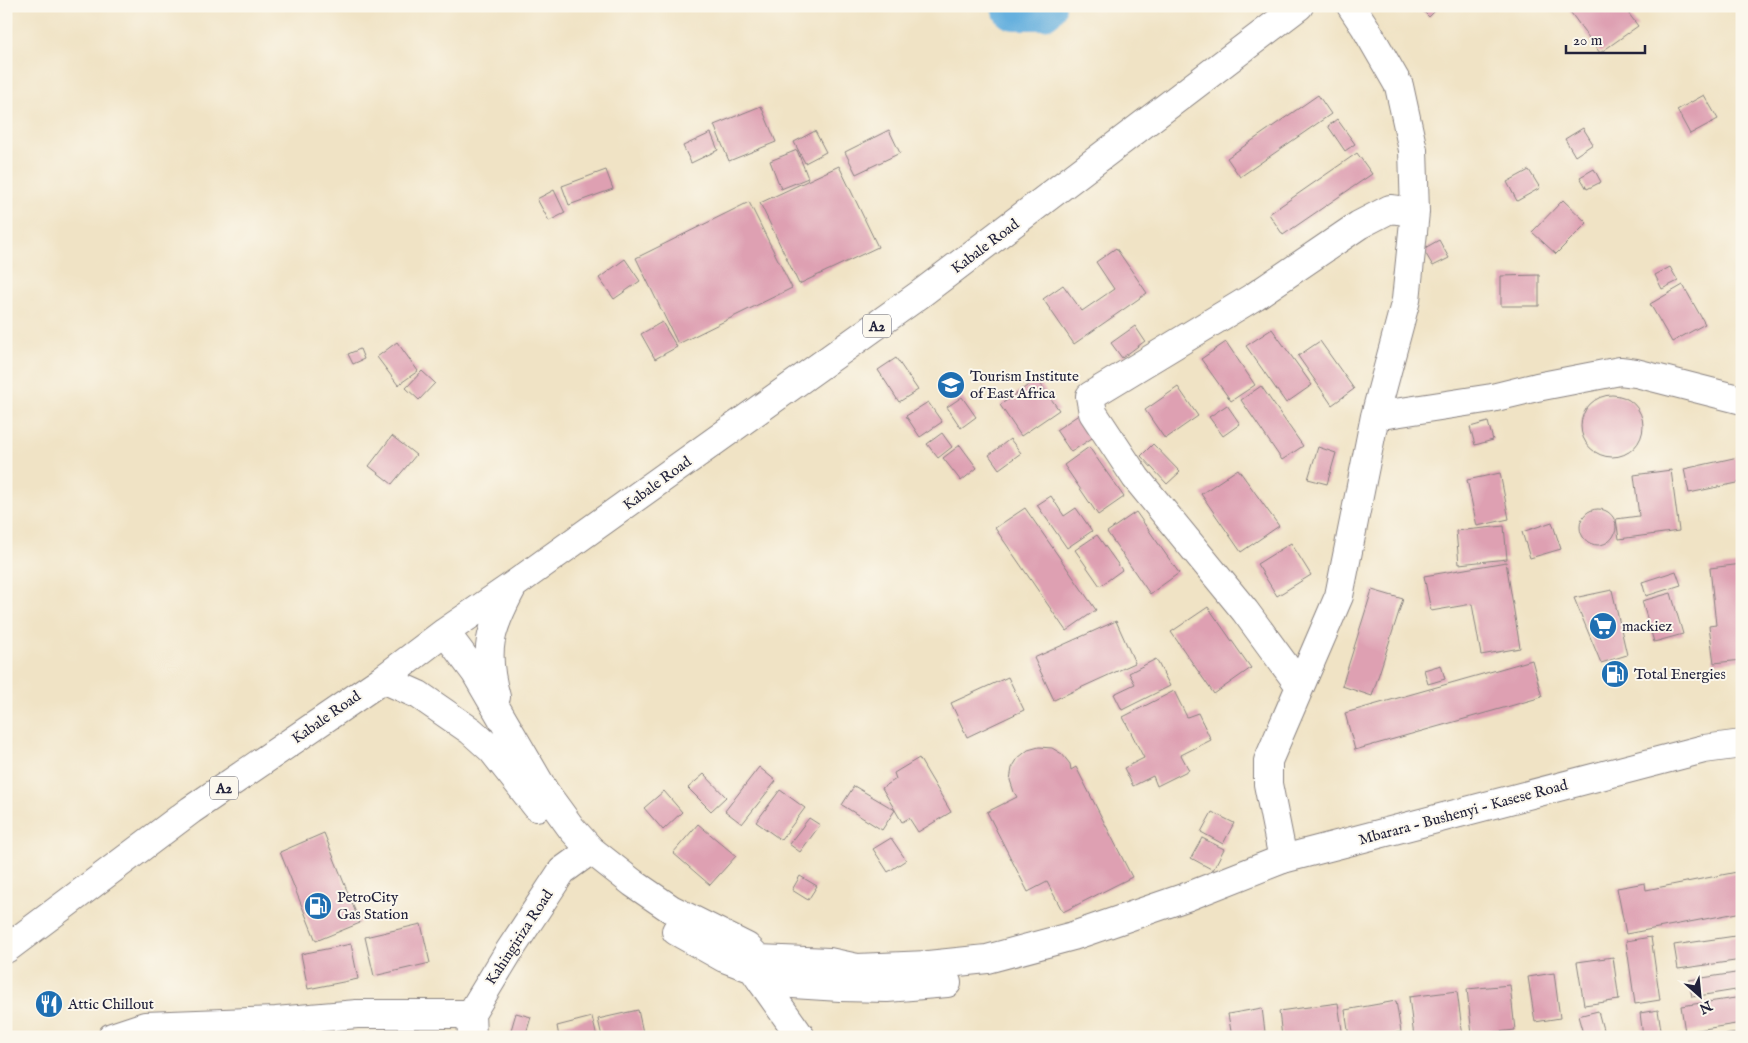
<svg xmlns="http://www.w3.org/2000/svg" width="1748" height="1043" font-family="'IM FELL English',serif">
<rect width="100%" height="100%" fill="#fbf7ec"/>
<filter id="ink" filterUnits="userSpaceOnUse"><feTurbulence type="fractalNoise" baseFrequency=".02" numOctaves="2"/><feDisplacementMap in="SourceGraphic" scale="10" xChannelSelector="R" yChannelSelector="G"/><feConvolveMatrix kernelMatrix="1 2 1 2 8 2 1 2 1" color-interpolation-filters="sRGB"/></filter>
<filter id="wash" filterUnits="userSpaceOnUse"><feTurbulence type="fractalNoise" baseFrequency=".0096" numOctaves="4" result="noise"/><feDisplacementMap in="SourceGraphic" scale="20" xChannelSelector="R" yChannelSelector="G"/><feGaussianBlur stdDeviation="1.12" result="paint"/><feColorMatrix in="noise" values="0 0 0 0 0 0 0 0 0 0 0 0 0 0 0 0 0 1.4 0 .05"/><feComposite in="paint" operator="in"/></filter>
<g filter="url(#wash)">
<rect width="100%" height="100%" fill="#f0e3c5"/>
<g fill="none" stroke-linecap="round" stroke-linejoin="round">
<path stroke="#66b0de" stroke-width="48" d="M 1015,6 L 1042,6"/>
</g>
<g id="blocks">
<path fill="#dea0b2" d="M 1418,6 L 1440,6 L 1429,17 Z
M 1566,6 L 1623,6 L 1638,26 L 1600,53 Z
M 1318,95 L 1331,114 L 1240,177 L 1227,158 Z
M 1704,95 L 1718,119 L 1690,134 L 1677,110 Z
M 761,106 L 776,142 L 729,161 L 714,125 Z
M 1337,119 L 1355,144 L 1345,151 L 1328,126 Z
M 1583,128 L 1593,144 L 1575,156 L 1565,139 Z
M 889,130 L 900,153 L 856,174 L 845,152 Z
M 815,131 L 826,152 L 805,163 L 794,142 Z
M 711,133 L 718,150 L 691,163 L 683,146 Z
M 797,150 L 808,178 L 781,189 L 770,161 Z
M 1357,153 L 1372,174 L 1283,235 L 1269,214 Z
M 839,166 L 878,247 L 799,284 L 760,203 Z
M 1594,169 L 1601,182 L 1587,189 L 1580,177 Z
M 606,170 L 613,189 L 569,205 L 562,186 Z
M 1529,170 L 1540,188 L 1517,201 L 1507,182 Z
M 554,190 L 565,213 L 549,221 L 537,199 Z
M 1563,200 L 1587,223 L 1556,254 L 1532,232 Z
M 749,202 L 792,288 L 678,344 L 636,258 Z
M 1439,240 L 1449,258 L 1433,266 L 1423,249 Z
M 1116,248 L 1147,293 L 1074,344 L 1043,299 L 1063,285 L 1082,311 L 1114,289 L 1096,262 Z
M 625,259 L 640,281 L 614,299 L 599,278 Z
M 1670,267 L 1678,281 L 1662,289 L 1655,275 Z
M 1539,275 L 1539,306 L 1501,306 L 1501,276 Z
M 1683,285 L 1705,324 L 1672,342 L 1650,304 Z
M 662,322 L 677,347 L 655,359 L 641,334 Z
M 1135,326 L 1145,341 L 1122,358 L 1111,343 Z
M 1272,329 L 1312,385 L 1286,403 L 1246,346 Z
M 1320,341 L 1354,389 L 1332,405 L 1298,356 Z
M 397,342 L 418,371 L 398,385 L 377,357 Z
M 1226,342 L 1255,385 L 1231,401 L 1201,359 Z
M 360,349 L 364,359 L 353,364 L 348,354 Z
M 896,358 L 918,390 L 899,402 L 878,370 Z
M 422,371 L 435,383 L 419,400 L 406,388 Z
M 1037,379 L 1059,410 L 1021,436 L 1000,405 Z
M 1261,386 L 1303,446 L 1282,460 L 1241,400 Z
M 1178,387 L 1198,416 L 1165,439 L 1145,410 Z
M1581 426a31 31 0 1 1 62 0a31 31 0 1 1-62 0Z
M 962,397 L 976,417 L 961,428 L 947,407 Z
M 928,402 L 942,422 L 920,437 L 906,416 Z
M 1227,405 L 1240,424 L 1223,436 L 1209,417 Z
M 1083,412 L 1098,434 L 1071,452 L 1056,430 Z
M 1488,422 L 1493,440 L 1475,445 L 1470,427 Z
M 942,433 L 952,447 L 938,458 L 927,444 Z
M 392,436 L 416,455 L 392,484 L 369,466 Z
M 1010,439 L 1021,453 L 999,469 L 989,455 Z
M 1153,444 L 1180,472 L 1167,484 L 1141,456 Z
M 960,445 L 977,468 L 961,481 L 943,458 Z
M 1089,447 L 1124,497 L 1098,515 L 1064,465 Z
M 1318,447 L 1336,453 L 1327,484 L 1308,479 Z
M 1738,457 L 1742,482 L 1689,493 L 1684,469 Z
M 1238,469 L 1279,526 L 1241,552 L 1201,494 Z
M 1671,470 L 1679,531 L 1619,539 L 1616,519 L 1639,516 L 1634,475 Z
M 1500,473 L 1509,519 L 1477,526 L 1467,480 Z
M 1051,496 L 1064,516 L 1076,508 L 1092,531 L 1067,548 L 1037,505 Z
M 1025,508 L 1096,610 L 1066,631 L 995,528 Z
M1580 527a18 18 0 1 1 36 0a18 18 0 1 1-36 0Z
M 1136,512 L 1179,573 L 1150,594 L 1107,532 Z
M 1552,522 L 1561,549 L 1530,558 L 1522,532 Z
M 1504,526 L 1507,559 L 1459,564 L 1456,531 Z
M 1097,535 L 1122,570 L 1100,586 L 1075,550 Z
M 1291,543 L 1311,575 L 1277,596 L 1257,564 Z
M 1506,562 L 1520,648 L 1481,655 L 1472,604 L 1431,611 L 1424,576 Z
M 1742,564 L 1742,660 L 1714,663 L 1709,626 L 1716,625 L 1710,568 Z
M 1676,571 L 1681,585 L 1646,596 L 1642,582 Z
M 1372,590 L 1403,599 L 1372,696 L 1342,686 Z
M 1612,590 L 1627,655 L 1601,663 L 1574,598 Z
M 1671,593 L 1683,634 L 1654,642 L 1642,601 Z
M 1208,607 L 1251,668 L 1214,694 L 1171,632 Z
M 1116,621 L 1135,663 L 1054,700 L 1034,658 Z
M 1156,659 L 1170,686 L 1122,710 L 1114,694 L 1135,684 L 1129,673 Z
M 1532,660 L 1542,697 L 1355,750 L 1345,713 Z
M 1441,665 L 1445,679 L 1428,684 L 1424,670 Z
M 1008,677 L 1024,710 L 967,737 L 951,703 Z
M 1174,691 L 1187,717 L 1198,713 L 1211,740 L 1181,755 L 1189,770 L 1157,786 L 1153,776 L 1133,786 L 1124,768 L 1144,758 L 1123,717 Z
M 1039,747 L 1052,748 L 1062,754 L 1070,764 L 1071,770 L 1076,767 L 1132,877 L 1063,912 L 1047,882 L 1028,892 L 987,812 L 1017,797 L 1014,792 L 1010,780 L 1012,768 L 1018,758 L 1028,750 Z
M 919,758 L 951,812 L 918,832 L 909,818 L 902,822 L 882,788 L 896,779 L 894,773 Z
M 759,767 L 776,781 L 742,824 L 725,811 Z
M 704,774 L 726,797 L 711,811 L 688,788 Z
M 854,786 L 895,810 L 882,830 L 842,805 Z
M 780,790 L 805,808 L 781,840 L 756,822 Z
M 664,791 L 682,812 L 663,830 L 644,808 Z
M 1212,812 L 1234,823 L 1223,844 L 1201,832 Z
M 809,818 L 820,825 L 800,852 L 789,844 Z
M 698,824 L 736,856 L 710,885 L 673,853 Z
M 324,833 L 360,923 L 316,941 L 280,852 Z
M 891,838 L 906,860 L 888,872 L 873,849 Z
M 1202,838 L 1224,849 L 1213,870 L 1191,858 Z
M 1742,871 L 1742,912 L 1626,934 L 1617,888 L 1645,883 L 1646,890 Z
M 800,876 L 817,886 L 808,900 L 792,890 Z
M 421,924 L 430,963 L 374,976 L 365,937 Z
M 1742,935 L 1742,960 L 1678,969 L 1674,945 Z
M 1651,937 L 1660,1000 L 1635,1004 L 1626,941 Z
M 351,944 L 358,979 L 308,989 L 301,954 Z
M 1613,957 L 1619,1000 L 1584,1005 L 1577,962 Z
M 1742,972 L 1742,989 L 1692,997 L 1689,980 Z
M 1554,973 L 1560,1018 L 1535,1022 L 1528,977 Z
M 1510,985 L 1515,1030 L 1472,1035 L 1467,989 Z
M 1457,991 L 1463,1037 L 1414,1037 L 1409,997 Z
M 1742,997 L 1742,1023 L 1685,1032 L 1681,1006 Z
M 1396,1001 L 1401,1032 L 1371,1037 L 1349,1037 L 1345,1010 Z
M 1338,1003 L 1343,1037 L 1282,1037 L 1279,1011 Z
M 1262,1008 L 1265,1032 L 1232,1037 L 1228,1014 Z
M 638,1010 L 644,1037 L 602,1037 L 598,1019 Z
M 1658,1010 L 1662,1037 L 1643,1037 L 1640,1013 Z
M 1598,1011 L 1605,1037 L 1584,1037 L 1578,1016 Z
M 516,1013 L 531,1017 L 525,1037 L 509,1037 Z
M 592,1017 L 597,1037 L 559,1037 L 557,1026 Z
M 1742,1032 L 1742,1037 L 1718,1037 L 1718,1036 Z
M 409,1033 L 409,1037 L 381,1037 L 381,1035 Z"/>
</g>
</g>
<g filter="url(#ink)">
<use href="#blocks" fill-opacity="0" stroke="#898280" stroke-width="1"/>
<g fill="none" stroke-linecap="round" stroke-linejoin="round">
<defs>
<path id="minor" d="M 1375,416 L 1492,398 L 1537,387 L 1620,371 L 1636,373 L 1742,400
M 1300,686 L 1245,611 L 1136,478 L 1093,413 L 1090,396 L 1255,296 L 1359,225 L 1390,209 L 1415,212
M 1283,859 L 1268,784 L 1268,761 L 1339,596 L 1375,416 L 1406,300 L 1415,212 L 1413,150 L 1399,86 L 1365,27 L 1351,6
M 759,963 L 762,982 L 801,1037
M 112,1037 L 145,1026 L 276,1021 L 357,1014 L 471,1014
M 472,1037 L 471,1014 L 508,953 L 562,871 L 591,850"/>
<path id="major" d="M 445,632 L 475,672 L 545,792 L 572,829 L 591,850 L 633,883 L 671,909 L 747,947 L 759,959 L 829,962 L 857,968 L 928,965 L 987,959 L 1073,936 L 1189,896 L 1283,859 L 1704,749 L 1742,744
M 383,679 L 419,695 L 471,731 L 492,750 L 537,807
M 496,697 C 483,650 490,629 512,588
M 676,931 L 724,958 L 753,969 L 762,982 L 840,987 L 887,988 L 947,983
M 6,949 L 191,810 L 383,679 L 445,632 L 512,586 L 919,295 L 1299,6"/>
</defs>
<use href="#minor" stroke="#898280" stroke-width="30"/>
<use href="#major" stroke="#898280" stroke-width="30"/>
<use href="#minor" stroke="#fff" stroke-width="28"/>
<use href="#major" stroke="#fff" stroke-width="28"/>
</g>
</g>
<defs>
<symbol id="school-disc" viewBox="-11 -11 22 22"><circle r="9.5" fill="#1f6fb2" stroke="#fbf7ec"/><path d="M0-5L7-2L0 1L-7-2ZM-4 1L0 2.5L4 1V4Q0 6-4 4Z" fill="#fff"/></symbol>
<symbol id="supermarket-disc" viewBox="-11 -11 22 22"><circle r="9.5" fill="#1f6fb2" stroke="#fbf7ec"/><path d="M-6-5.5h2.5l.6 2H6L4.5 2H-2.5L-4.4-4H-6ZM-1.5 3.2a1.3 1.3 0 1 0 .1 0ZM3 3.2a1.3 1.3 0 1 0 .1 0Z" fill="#fff"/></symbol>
<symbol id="fuel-disc" viewBox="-11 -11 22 22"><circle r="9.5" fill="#1f6fb2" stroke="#fbf7ec"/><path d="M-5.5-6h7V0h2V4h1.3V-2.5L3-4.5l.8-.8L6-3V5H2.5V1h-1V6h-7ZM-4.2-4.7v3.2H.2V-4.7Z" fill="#fff"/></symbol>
<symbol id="restaurant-disc" viewBox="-11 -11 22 22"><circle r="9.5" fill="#1f6fb2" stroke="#fbf7ec"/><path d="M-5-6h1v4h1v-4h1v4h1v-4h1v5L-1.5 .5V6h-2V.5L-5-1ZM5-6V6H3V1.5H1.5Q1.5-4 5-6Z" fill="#fff"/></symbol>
</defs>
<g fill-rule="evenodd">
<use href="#school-disc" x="935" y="369" width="32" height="32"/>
<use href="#supermarket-disc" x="1587" y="610" width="32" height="32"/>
<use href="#fuel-disc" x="1599" y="658" width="32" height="32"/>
<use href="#fuel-disc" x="302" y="890" width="32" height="32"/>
<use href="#restaurant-disc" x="33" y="988" width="32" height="32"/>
</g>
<g text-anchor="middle" stroke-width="4" stroke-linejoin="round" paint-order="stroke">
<g fill="#fbf7ec" stroke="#636270" stroke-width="1">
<rect x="863" y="314.5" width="28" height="23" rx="4"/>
<rect x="210" y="776.5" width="28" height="23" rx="4"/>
</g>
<g font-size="14" font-weight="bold" fill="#22223b">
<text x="877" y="331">A2</text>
<text x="224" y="793">A2</text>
</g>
<g font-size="15" fill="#22223b" stroke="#fbf7ec">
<text transform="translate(985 246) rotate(-37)" y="5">Kabale Road</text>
<text transform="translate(657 483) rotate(-36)" y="5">Kabale Road</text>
<text transform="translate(326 717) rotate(-35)" y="5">Kabale Road</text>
<text transform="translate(1463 812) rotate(-15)" y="5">Mbarara - Bushenyi - Kasese Road</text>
<text transform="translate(519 937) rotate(-57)" y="5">Kahingiriza Road</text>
</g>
<g font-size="15" fill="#22223b" stroke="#fbf7ec" text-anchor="start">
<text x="970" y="381">Tourism Institute<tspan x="970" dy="17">of East Africa</tspan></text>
<text x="1622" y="631">mackiez</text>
<text x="1634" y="679">Total Energies</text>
<text x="337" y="902">PetroCity<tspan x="337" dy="17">Gas Station</tspan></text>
<text x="68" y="1009">Attic Chillout</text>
</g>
</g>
<rect width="1748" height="1043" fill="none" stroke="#fbf7ec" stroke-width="25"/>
<g transform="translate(1700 996) rotate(153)" stroke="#fbf7ec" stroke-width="4" paint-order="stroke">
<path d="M0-4L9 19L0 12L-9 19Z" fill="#22223b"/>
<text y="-8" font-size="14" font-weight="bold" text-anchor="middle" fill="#22223b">N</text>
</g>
<path d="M1566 45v8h79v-8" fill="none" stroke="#22223b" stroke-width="2.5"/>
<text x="1573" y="45" font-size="15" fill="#22223b" stroke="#fbf7ec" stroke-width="4" paint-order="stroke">20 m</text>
</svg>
